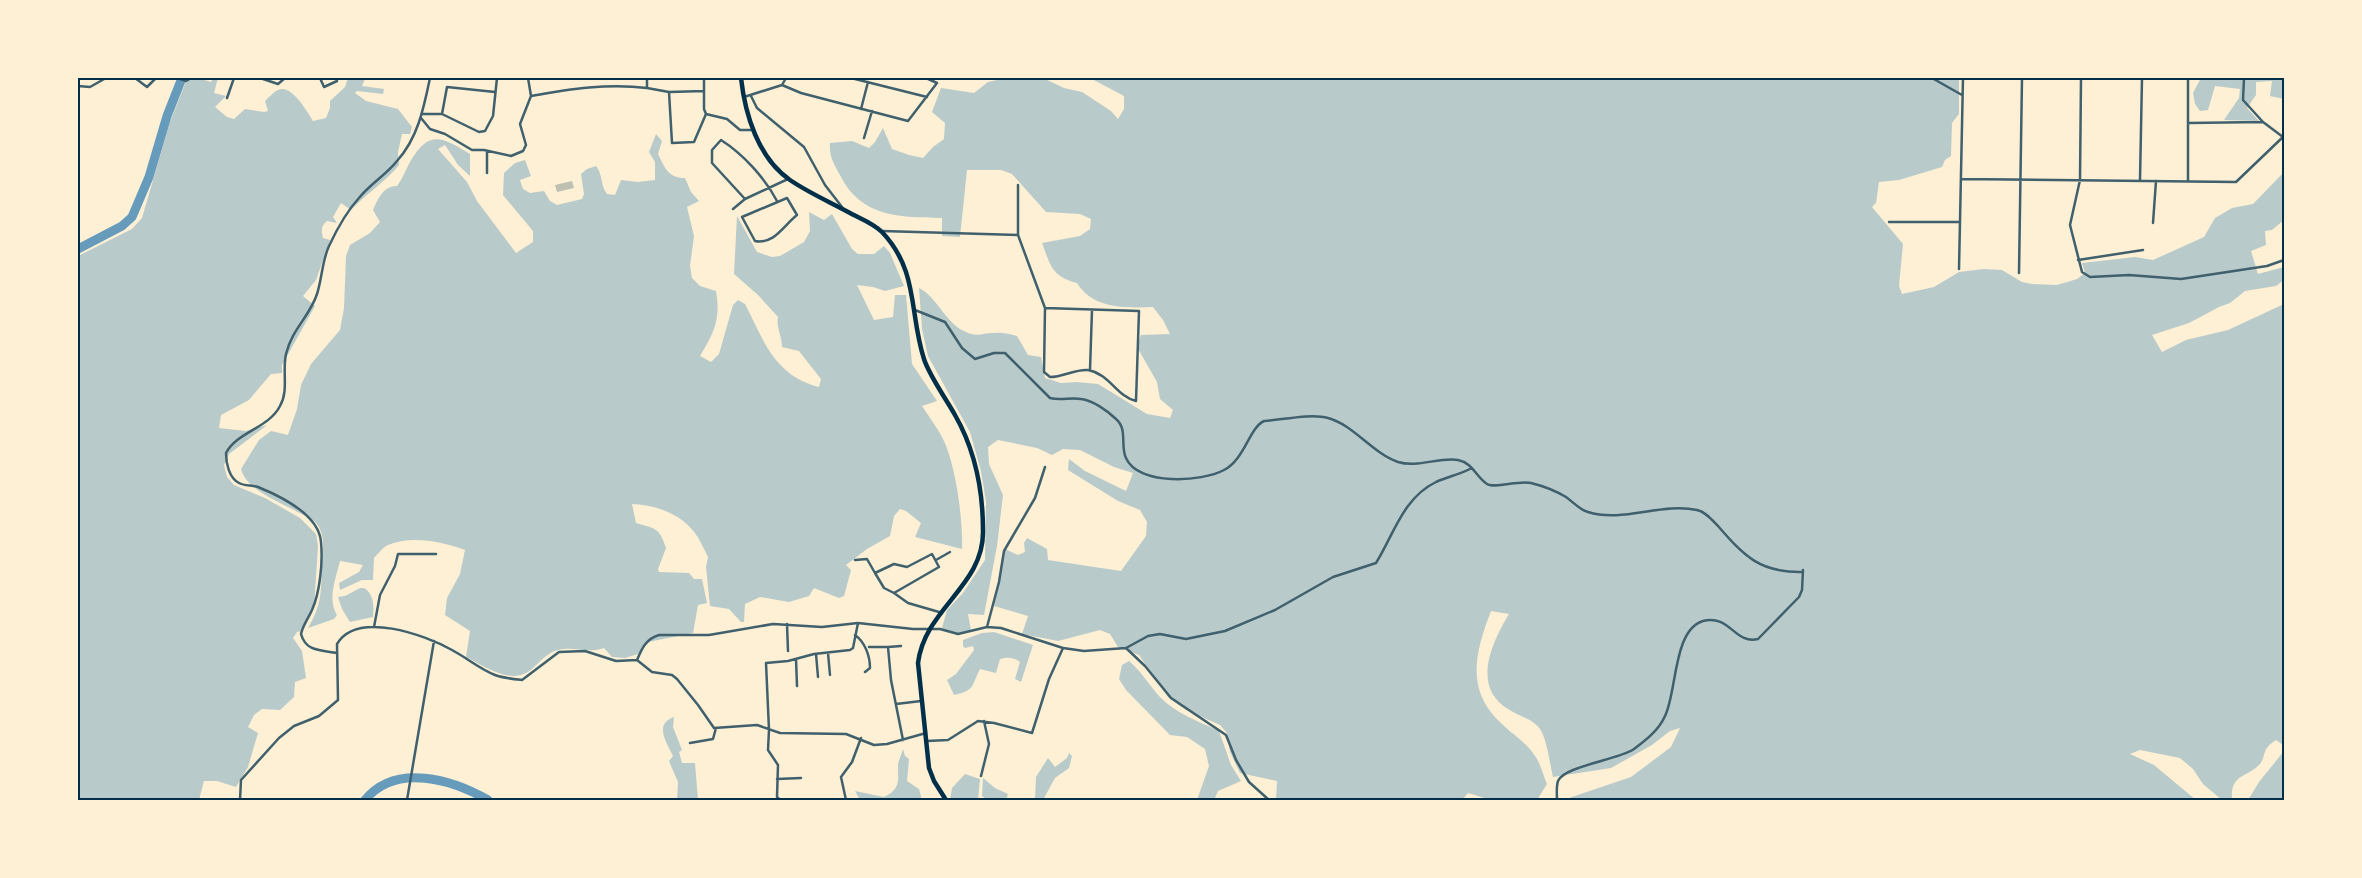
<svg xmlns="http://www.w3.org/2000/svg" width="2362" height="878" font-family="Arial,sans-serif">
<rect width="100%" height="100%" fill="#fdf0d5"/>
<path fill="#b9caca" d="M 198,78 L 211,82 L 213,78 L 218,78 L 214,93 L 226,96 L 215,107 L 227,117 L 234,119 L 245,109 L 264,112 L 268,111 L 265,101 C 269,98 275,89 282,89 C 294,89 307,111 313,121 L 326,118 L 330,108 L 330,101 L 345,87 L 348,78 L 363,78 L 365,79 L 362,86 L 384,89 L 383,94 L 357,91 L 355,93 L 366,101 L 398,109 L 412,127 L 410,134 L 402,134 L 398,152 L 399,165 C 385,182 366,194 351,210 L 341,203 L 333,217 L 337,223 L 327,221 C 321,226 321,230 323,238 L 330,240 L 316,280 L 303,296 L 315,306 L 282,365 L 282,373 L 271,374 L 249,400 L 221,415 L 219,428 L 246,431 L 267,425 L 229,454 L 224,465 L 227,477 L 234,485 L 265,498 L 300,518 L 316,534 L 318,546 L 314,607 L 302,631 L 297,632 L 293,638 L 302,651 L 306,678 L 295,682 L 294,697 L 280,710 L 262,709 L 254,715 L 248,727 L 258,733 L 248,767 L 236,787 L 217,781 L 204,781 L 199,800 L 78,800 L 78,256 L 132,229 L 142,218 L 170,122 L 187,79 Z
M 1090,78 L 1959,79 L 1959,114 L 1952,123 L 1951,156 L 1945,160 L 1942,167 L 1899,180 L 1879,182 L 1876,203 L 1872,207 L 1903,244 L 1899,286 L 1902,294 L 1934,287 L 1959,272 L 1984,269 L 2002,270 L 2022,282 L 2032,284 L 2057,285 L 2077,279 L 2085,273 L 2082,263 L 2135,257 L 2153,260 L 2204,237 L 2215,218 L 2232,208 L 2253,204 L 2284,172 L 2284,220 L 2272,230 L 2265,231 L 2266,245 L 2251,251 L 2258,274 L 2284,267 L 2284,280 L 2276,286 L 2245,291 L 2230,303 L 2219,307 L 2189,323 L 2152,335 L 2162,352 L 2186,340 L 2228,330 L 2284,304 L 2284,800 L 2248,800 L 2259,782 L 2284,751 L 2283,745 L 2276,740 C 2260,750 2267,757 2259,765 C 2246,778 2230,774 2232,800 L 2222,800 L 2203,784 L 2193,769 L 2180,758 L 2140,750 L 2130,754 L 2154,765 L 2196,800 L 1563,800 L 1631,777 L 1671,747 L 1680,728 L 1670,731 L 1652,745 L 1611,768 L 1553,777 C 1550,765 1547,739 1540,729 C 1533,719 1518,716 1508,709 C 1471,687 1492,642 1509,614 L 1491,611 C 1475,653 1465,690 1502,724 C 1514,736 1525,741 1535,756 C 1541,764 1543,775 1547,784 L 1537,800 L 1491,800 L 1468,793 L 1462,800 L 1276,800 L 1277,781 L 1240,773 L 1230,752 L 1227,733 L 1220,725 L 1186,710 L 1168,697 L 1139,655 L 1118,647 L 1110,634 L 1100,630 L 1058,641 L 1022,634 L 1028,616 L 994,606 L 1000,580 L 1002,556 L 1005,549 L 1018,555 L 1025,552 L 1024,543 L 1027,538 L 1047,549 L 1048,560 L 1121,571 L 1146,536 L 1147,522 L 1140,510 L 1118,501 L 1068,470 L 1069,459 L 1085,471 L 1126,491 L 1133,473 L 1114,467 L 1080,450 L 1063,449 L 1052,455 L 1037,448 L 998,440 L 988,447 L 989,464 L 1003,495 L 997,546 L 984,615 L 968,614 L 971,631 L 957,635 L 942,628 L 947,610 L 963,593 L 985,560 L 986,502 L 981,471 L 970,432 L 928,356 L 922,329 L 919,288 C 937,297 945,322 964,331 C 977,338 981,333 994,333 C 1002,332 1009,334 1017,336 L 1028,355 L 1041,357 L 1045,378 L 1061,383 L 1076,382 L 1098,384 L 1147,414 L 1170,418 L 1173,410 L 1160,399 L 1157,382 L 1137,347 L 1141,335 L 1170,334 L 1163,320 L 1153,307 C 1125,308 1093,309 1077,283 C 1051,276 1051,266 1042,243 L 1080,236 L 1090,229 L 1091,219 L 1080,214 L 1046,212 L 1012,174 L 1001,170 L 967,170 L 960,237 L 942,236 L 942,218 C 900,217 861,218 840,175 C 834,164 829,157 830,143 L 852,141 L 869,148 L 875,142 L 883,128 L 892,149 L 909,155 L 923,158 L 933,147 L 944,139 L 945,123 L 932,112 L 941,88 L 974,93 L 988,82 L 1002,79 L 1045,79 L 1064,88 L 1082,92 L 1111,111 L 1118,119 L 1124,109 L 1124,96 Z
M 2201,78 L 2284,78 L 2284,99 L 2270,96 L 2272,81 L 2256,82 L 2256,95 L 2247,108 L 2259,121 L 2224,120 L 2239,98 L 2240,89 L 2215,86 L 2208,110 L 2200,111 L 2195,104 L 2193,93 Z
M 656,134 L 662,141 L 658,154 C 665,168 668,178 685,178 L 691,192 L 699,201 L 687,207 L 694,236 L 690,266 L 692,278 L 700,286 L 716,291 C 721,319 714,333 700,356 L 711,362 L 719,354 L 733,305 L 738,300 L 745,304 C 764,341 774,375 819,387 L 821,379 L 799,351 L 782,347 C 782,336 776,328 778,317 L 758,295 L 734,274 L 737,216 L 757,252 L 772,257 L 780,256 L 804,242 L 810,231 L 809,212 L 824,220 L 832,214 L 852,249 L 858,254 L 874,254 L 884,246 L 890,253 L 904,286 L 885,291 L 873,287 L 857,285 L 874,320 L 893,317 L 895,295 L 906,295 L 912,364 L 937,401 L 922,406 C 929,417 937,427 943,439 C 956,465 963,520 962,549 C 946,545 931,541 915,537 L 921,523 L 906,511 L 900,509 L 894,516 L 890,536 L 867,549 L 846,565 L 851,570 L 844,596 L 839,598 L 814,588 L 809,596 L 789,602 L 760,597 L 745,604 L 744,622 L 741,622 L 729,609 L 710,606 L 706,567 L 708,557 C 704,549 700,540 695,533 C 680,513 655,505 632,504 L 636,523 C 656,529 659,527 666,548 L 658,569 L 659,572 L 689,573 L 694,579 L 702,579 L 707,603 L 698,605 L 693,633 L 648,642 L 638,654 L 625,658 L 612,657 L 604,648 C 589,654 573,646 558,650 C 547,653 541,661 533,668 C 513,687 486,667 466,657 L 470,631 L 445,615 L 447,598 L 460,574 L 465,550 C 443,542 411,535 388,545 C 383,547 378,554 374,558 L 373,580 L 362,580 L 340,590 L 339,583 L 359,572 L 363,565 L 340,561 C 336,578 327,599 337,615 L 334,619 L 308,628 C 321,606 321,594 322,569 C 322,555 326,540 319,527 C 313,517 304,516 294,510 C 277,501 246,489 241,469 L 259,440 L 271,431 L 288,435 L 297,409 L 301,385 L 311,364 L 340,330 L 344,308 L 346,256 L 350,245 L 370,233 L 380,222 L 373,210 C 378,199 383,186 397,186 C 403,178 405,171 410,162 C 429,129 442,137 470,154 L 470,176 L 458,165 L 445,145 L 438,149 L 467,182 L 477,201 L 516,253 L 533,242 L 533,231 L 503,195 L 504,173 L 515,163 L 525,160 L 531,176 L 520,180 L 523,189 L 530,193 L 544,191 L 550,201 L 557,205 L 582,199 L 584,194 L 581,174 L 587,169 L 596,166 C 603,174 600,185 607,194 L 615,195 L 621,180 L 638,182 L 655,180 L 655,162 L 649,152 Z
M 360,588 L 364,588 C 374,594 374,606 373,617 L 350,622 L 342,609 L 338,597 L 345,596 Z
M 994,632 L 1033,645 L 1021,682 L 1015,679 L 1020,662 C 1013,657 1008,657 1000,659 L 996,673 L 980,669 C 971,686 976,690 954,695 L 947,680 L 956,674 L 974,650 L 973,646 L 965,648 L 963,646 L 963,640 L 982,633 Z
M 1129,661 C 1142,672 1149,685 1160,697 C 1175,713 1200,722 1219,731 L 1231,765 L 1241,781 L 1218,791 L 1214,800 L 1197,800 L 1209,766 L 1205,749 L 1187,737 L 1170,735 L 1126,690 L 1119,679 L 1122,665 Z
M 674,717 L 673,727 L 682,750 L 679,752 L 682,763 L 695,763 L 698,800 L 677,800 L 678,782 L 669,761 L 673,756 C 666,742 654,724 674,717 Z
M 903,749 L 905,756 L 909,759 L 907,781 L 919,789 L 922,800 L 860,800 L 855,791 L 884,797 C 901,789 898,780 898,766 C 898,760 902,754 903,749 Z
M 1069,753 L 1072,756 L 1069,768 L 1055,778 L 1043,800 L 1035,800 L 1036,777 L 1048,758 L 1055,767 L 1067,758 Z
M 965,774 L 980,779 L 978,800 L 950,800 L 952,788 Z
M 983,778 L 995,788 L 1008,794 L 1006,800 L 987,800 L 982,796 Z"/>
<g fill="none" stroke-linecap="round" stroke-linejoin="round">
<path stroke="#669bbc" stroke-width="9" d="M 78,249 L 122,226 L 132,217 L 149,177 L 167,116 L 182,78
M 365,800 C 396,762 453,780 488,800"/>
</g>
<path fill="#bec0b2" d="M 572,181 L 574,188 L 557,192 L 555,185 Z"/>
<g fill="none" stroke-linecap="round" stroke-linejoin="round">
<path stroke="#3f606c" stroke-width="2.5" d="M 135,78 L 147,87 L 156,78
M 177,78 L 186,81 L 191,78
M 260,78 L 278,84 L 285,78
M 320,78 L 324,87 L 337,81
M 393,78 L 404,78
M 704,78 L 704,109 L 706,114 L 727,119 L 740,130 L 753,130
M 851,78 L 927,97
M 1932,78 L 1962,95
M 2081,78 L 2080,180 L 2070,225 L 2082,272 L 2090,277 L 2129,275 L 2181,279 L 2267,266 L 2284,260
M 2188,78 L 2188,181
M 2244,78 L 2243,100 L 2263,122 L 2283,137
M 782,85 L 801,93 L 908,121 L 937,83 L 926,78
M 78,86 L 90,87 L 106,78
M 647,88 L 669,92
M 704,91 L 669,92 L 672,143 L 694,142 L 706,114
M 531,96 C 570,89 608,83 647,88 L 647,78
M 751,96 L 757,108 L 804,147 L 825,185 L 842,207
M 744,97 L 782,85 L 786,78
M 227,98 L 234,78
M 861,109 L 868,82
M 422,114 L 442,114 L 479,132 L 485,131 L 493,116 L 497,78
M 442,114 L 447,87 L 495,92
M 421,118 L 430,129 L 445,134 L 472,150 L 484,150 L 511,156 L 523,151 L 526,145 L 520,124 L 531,96 L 528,78
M 2188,123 L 2263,122
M 864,138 L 872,111
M 487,173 L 487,151
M 1961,179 L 2236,182 L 2284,136
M 2140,180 L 2142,78
M 1018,185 L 1018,235 L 1045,308
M 787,198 L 797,215 C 784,225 774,245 755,241 L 742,217 Z
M 745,199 L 712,163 L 712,150 L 721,140 C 743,154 765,178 777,201
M 733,209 L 745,199 L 788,179
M 1889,222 L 1960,222
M 2153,223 L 2156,181
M 882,231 L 1018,235
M 2078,260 L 2143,250
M 1959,269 L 1963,78
M 2019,273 L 2022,78
M 1045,308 L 1139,311 L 1136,401 C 1116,396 1110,374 1088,370 C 1075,369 1063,377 1050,377 L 1044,372 Z
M 915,310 L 945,322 L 962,348 L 975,359 L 994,353 L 1005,353 L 1050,398 C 1060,401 1070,397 1081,399 C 1092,400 1108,411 1116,419 C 1128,429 1120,446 1126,458 C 1138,486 1202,482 1224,470 C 1245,459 1249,428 1264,421 C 1281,420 1311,413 1328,418 C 1354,425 1372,453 1398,462 C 1417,468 1439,457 1458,460 C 1473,463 1476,477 1487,484 C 1494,489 1519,480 1531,483 C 1543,486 1556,491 1566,497 C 1573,502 1580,510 1588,512 C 1623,523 1662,502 1697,510 C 1706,512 1712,520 1718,526 C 1744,556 1760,573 1803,572
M 1090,370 L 1092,310
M 855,560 L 867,559 L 875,573
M 936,560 L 950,552
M 894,593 L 884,588 L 875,573 L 894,564 L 907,567 L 932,554 L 939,567 L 894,593 L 908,603 L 939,612
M 787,624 L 788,651
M 374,627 L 380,595 L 395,566 L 398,554 L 436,554
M 987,627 L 999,582 L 1004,551 L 1035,498 L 1045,467
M 855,635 C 865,642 870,656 870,668 L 865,672
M 869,647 L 888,647 L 891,680 L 903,740
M 888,647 L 901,646
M 1126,648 L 1145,666 L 1171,698 L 1226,735 L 1236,760 L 1249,782 L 1269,800
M 337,653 C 321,650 306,652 301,634 C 303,625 308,619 312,610 C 320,592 323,562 321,542 C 319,514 280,496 258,487 C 252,485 244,486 239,483 C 229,478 226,463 226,453 C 237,432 269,428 280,406 C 289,390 282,372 286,354 C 292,329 310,316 317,294 C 322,279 322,261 329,246 C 337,229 346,212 359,198 C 370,184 386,175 397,161 C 418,138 424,107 430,78
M 828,653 L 830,675
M 816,654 L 818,677
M 796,659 L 797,686
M 637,660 C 642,648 646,639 659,635 L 709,635 L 773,624 L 822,627 L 858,623 L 913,629 L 940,629 L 958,634 L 987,627 L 1001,628 L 1063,648 L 1084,651 L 1126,648 L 1148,636 L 1160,634 L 1186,639 L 1225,631 L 1275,610 L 1333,577 L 1376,563 C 1394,534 1403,498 1436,482 C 1447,477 1461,474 1472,468
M 896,704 L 921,701
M 927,741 L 948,740 L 978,721 L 994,723 L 1032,733 L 1049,679 L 1063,648
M 690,743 L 713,739 L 716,728
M 981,776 L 989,744 L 984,721
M 777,779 L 801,778
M 240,800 L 241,780 L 279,738 L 294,726 L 319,716 L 338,700 L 337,644 C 357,610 425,635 452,650 C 467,658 480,669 495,675 C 503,678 513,679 522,680 L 559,652 L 585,651 L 616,661 L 637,660 L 652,672 L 672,675 L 677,679 L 698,705 L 714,728 L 757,725 L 780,733 L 846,734 L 874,745 L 887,744 L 926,733
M 407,800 L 434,641
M 780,800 L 777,797 L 778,765 L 768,750 L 769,730 L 766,663 L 788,661 L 814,654 L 850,650 L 853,648 L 858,623
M 846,800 L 841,777 L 852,762 L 861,738
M 1557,800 C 1557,795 1556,787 1558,781 C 1564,766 1618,760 1634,749 C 1646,740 1659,730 1665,716 C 1677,692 1673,630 1703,621 C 1730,614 1735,645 1758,639 L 1799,597 L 1802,590 L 1803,570"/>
<path stroke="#003049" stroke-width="4.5" d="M 741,78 C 745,114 758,158 790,180 C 809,193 830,202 850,213 C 861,219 873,223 882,232 C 919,271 909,313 924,359 C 929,375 946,399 955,415 C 975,450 983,491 983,531 C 984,586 925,608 918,663 L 929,768 L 934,781 L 946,800"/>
</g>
<rect width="2362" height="878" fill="none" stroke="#fdf0d5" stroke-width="158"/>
<rect x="79" y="79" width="2204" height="720" fill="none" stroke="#003049" stroke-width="2"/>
</svg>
